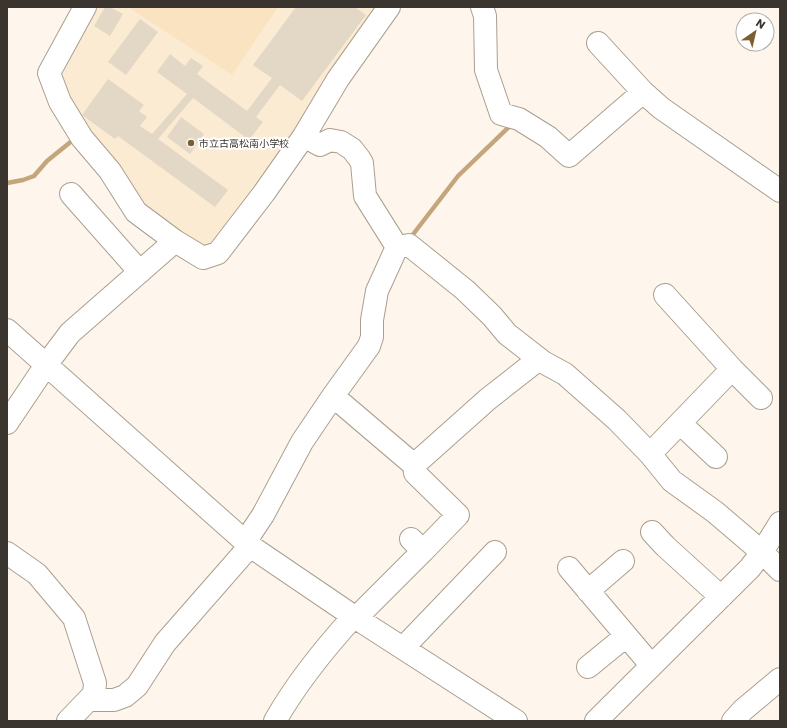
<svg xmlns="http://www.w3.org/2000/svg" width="787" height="728" font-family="Poppins,'Noto Sans JP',sans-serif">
<rect width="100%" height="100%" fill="#fef6ec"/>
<path fill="#fcebd3" d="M 97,7 L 375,7 L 330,73 L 276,161 L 213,247 L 202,250 L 141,210 L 82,125 L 66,89 L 63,80 L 63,73 Z"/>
<path fill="#fae3c1" d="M 128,7 L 278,7 L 232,75 Z"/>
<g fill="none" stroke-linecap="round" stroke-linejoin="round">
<path stroke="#c4a67c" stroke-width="4.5" d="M 7,183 L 23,180 L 34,176 L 47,161 L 73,140
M 411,237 L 458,176 L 512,124"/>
</g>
<path fill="#e3d7c6" d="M 105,7 L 110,7 L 123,14 L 110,36 L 94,26 Z
M 296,7 L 355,7 L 366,15 L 302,101 L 280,85 L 256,117 L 263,122 L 249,140 L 193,98 L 158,139 L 228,190 L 215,207 L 118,136 L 115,139 L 82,115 L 108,79 L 144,105 L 139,111 L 147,117 L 140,126 L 152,134 L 187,94 L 157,72 L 170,54 L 185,66 L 191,58 L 203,66 L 197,74 L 247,111 L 272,78 L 253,65 Z
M 140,19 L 158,32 L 126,75 L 108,62 Z
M 181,117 L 204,134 L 190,154 L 167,137 Z"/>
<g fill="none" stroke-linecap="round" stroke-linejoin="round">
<defs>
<path id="minor" d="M 482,7 L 485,16 L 486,70 L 501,114 L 519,119 L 548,137 L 569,156 L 643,92 L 598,43
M 643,92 L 661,108 L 780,191
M 304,136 L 320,145 L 330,140 L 341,142 L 352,149 L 359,158 L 362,163 L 365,196 L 397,247
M 71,194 L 140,272
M 175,241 L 203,258 L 218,253 L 264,193 L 304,136 L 338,79 L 389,7
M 7,330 L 250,546 L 356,618 L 516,721
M 732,369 L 761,398
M 333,396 L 414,465 L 488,399 L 539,359
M 7,423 L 46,365 L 70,333 L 175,241 L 136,212 L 110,171 L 82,138 L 60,102 L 49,73 L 85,7
M 680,423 L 716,457
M 650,454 L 732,369 L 665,295
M 414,465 L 415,473 L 458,515 L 423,551
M 652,532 L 665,546 L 721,597
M 245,542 L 263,515 L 302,442 L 333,396 L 369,346 L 372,337 L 372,320 L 377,291 L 397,247 L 409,245 L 465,290 L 492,316 L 507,334 L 543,362 L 565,374 L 617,420 L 650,454 L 672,481 L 715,512 L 762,552 L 780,523
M 7,553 L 37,574 L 74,618 L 95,683 L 94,694 L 68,721
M 569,568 L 651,665
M 588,591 L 623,561
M 356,618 L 423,551 L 411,539
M 403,648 L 495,552
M 588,667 L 626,636
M 89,700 L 114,700 L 125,696 L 137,686 L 165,643 L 250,546
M 275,721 C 297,682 324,649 354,616
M 596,721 L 750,568 L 762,552 L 780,570
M 733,721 L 743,710 L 780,679"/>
</defs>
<use href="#minor" stroke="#aa9f8f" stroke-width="24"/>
<use href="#minor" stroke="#fff" stroke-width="22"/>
</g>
<circle fill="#7b5e31" stroke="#fff" stroke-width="1.5" cx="191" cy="143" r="4"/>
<g text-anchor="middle" stroke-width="4" stroke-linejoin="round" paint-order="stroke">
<g font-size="10" fill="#3a362f" stroke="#fff" text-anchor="start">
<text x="199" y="147">市立古高松南小学校</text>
</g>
</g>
<rect width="787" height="728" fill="none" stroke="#3a362f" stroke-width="16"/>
<g transform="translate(755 32) rotate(34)"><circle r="19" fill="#ffffff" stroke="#b0afac"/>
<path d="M0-3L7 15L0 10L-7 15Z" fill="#7b5e31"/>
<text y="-6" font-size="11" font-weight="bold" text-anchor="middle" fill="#3a362f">N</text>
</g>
</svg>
